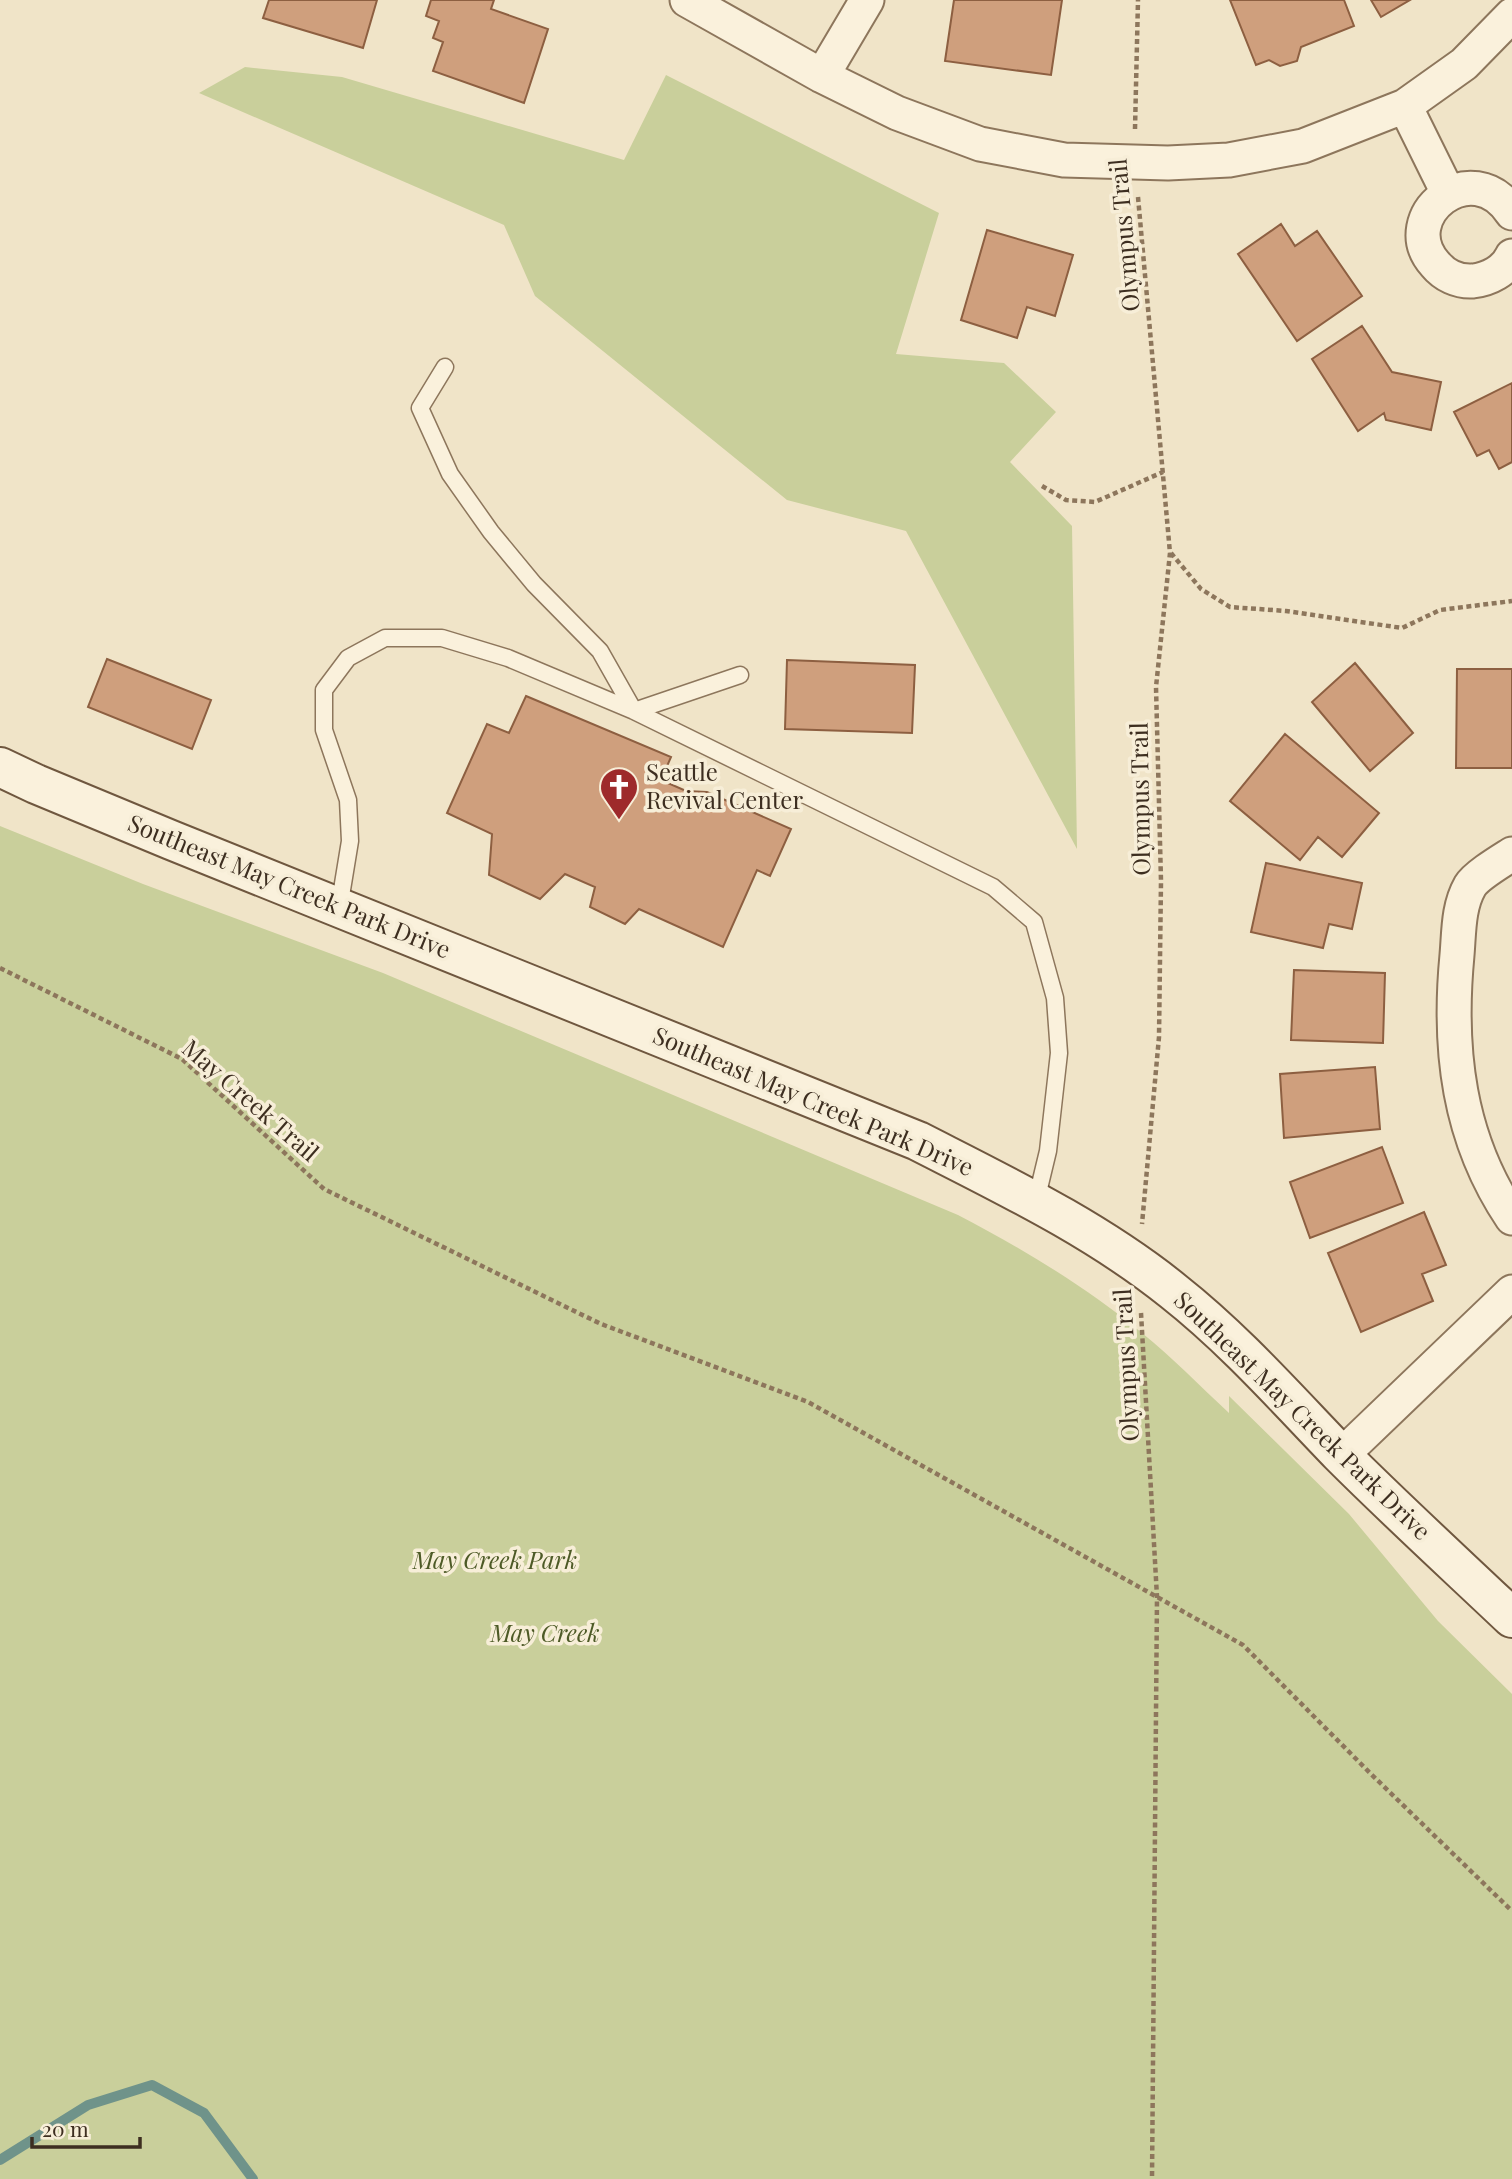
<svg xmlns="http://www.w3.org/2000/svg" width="1512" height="2179" font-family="'Playfair Display',serif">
<rect width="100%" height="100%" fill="#f0e4c8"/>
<path fill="#c9cf9b" d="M 245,67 L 342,77 L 624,160 L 666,75 L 939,213 L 896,354 L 1004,363 L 1056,412 L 1010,462 L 1072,526 L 1077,849 L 906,531 L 787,500 L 535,296 L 504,225 L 199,93 Z
M 0,826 L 143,884 L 383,973 L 958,1215 C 1023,1249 1085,1286 1142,1333 C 1173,1358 1200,1386 1229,1413 L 1229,1396 L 1349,1514 L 1438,1621 L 1512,1694 L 1512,2179 L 0,2179 Z"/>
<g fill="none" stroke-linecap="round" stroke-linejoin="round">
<path stroke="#6f938a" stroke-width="10" d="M 0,2160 L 88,2105 L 152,2085 L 204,2113 L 253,2179"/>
</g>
<path fill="#cf9f7d" stroke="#8d5f41" stroke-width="2" d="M 269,0 L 377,0 L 363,48 L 263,18 Z
M 431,0 L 494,0 L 491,9 L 548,29 L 524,103 L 433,71 L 443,42 L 433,38 L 439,21 L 426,16 Z
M 954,0 L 1062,0 L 1051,75 L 945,61 Z
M 1230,0 L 1344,0 L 1354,26 L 1301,47 L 1297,61 L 1280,66 L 1269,60 L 1256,65 Z
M 1371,0 L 1410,0 L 1381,17 Z
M 1281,224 L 1295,246 L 1317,231 L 1362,296 L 1297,341 L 1238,254 Z
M 987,230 L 1073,255 L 1055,316 L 1027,307 L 1017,338 L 961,320 Z
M 1362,326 L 1392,372 L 1441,382 L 1431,430 L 1386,420 L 1384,413 L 1358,431 L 1312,359 Z
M 1512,383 L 1512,462 L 1499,469 L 1489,450 L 1477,456 L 1454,412 Z
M 107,659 L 211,700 L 192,749 L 88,707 Z
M 787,660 L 915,665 L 912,733 L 785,729 Z
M 1355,663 L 1413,733 L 1370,771 L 1312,702 Z
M 1457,669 L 1512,669 L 1512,768 L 1456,768 Z
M 526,696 L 671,757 L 661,780 L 686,791 L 707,792 L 791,829 L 770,876 L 757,870 L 723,947 L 639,909 L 625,924 L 590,907 L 595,887 L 565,874 L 540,899 L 489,875 L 492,834 L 447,813 L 487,724 L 509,733 Z
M 1285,734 L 1379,813 L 1342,857 L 1318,837 L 1300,860 L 1230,801 Z
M 1266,863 L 1362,883 L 1352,929 L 1329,924 L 1323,948 L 1251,932 Z
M 1294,970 L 1385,973 L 1383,1043 L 1291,1040 Z
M 1375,1067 L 1380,1129 L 1284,1138 L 1280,1074 Z
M 1382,1147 L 1403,1203 L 1310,1238 L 1290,1182 Z
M 1424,1212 L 1446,1265 L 1422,1274 L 1433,1301 L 1361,1332 L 1328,1253 Z"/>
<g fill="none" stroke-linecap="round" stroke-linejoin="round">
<defs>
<path id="lane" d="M 445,367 L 420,408 L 450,474 L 491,532 L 534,584 L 600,651 L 634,711 L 993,887 L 1034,922 L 1055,998 L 1059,1053 L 1048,1151 L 1036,1201
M 339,908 L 350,841 L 348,800 L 324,730 L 324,690 L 348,658 L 385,638 L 442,638 L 508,658 L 634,711 L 740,675"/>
<path id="street" d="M 687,0 L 822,76 L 897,113 L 980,144 L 1064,160 L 1168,163 L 1229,160 L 1303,146 L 1405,106 L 1464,64 L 1512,15
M 822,76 L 867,0
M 1405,106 L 1448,193
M 1512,213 C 1472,152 1393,217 1435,264 C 1444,275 1458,282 1473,281 C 1489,279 1505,271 1512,256
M 1512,854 C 1501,861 1476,876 1470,886 C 1458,907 1459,932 1457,955 C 1448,1049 1458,1138 1512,1218
M 1342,1455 L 1512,1292"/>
<path id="secondary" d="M 0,767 L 36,784 L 171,840 L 918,1141 C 1006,1186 1096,1229 1173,1291 C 1234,1339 1286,1398 1340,1454 C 1396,1510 1455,1564 1512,1618"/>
</defs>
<use href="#lane" stroke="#8d765c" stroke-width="19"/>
<use href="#street" stroke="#8d765c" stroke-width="37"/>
<use href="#secondary" stroke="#6f573f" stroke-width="42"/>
<path stroke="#8d765c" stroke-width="4.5" stroke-dasharray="5 3.5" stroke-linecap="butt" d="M 1135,129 L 1138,0
M 1138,197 L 1170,553 L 1156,687 L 1161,881 L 1159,1037 L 1142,1224
M 1042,486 L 1066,500 L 1095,502 L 1163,472
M 1171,553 L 1201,589 L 1230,607 L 1286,611 L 1402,628 L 1440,610 L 1512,601
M 0,968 L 182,1059 L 324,1189 L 601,1324 L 808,1402 L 1243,1645 L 1371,1774 L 1512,1911
M 1141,1313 L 1157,1597 L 1152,2179"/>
<use href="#lane" stroke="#faf1dc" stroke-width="16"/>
<use href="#street" stroke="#faf1dc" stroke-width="33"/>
<use href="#secondary" stroke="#faf1dc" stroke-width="38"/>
</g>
<defs>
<symbol id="church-pin" viewBox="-11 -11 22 30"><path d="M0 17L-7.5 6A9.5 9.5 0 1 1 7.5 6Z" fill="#9e2a2b" stroke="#f7eed8"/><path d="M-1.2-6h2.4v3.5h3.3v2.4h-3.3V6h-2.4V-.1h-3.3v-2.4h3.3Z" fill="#fff"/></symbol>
</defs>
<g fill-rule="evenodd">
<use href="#church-pin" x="597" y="765" width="44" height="60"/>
</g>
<g text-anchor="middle" stroke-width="7" stroke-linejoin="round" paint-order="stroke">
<g font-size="24" fill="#3d2e20" stroke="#f7eed8">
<text transform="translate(1125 235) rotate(-95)" y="8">Olympus Trail</text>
<text transform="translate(1141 799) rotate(-91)" y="8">Olympus Trail</text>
<text transform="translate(289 887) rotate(22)" y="8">Southeast May Creek Park Drive</text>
<text transform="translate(250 1101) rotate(41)" y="8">May Creek Trail</text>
<text transform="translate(813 1102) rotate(23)" y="8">Southeast May Creek Park Drive</text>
<text transform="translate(1127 1365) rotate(-93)" y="8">Olympus Trail</text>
<text transform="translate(1302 1416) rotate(44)" y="8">Southeast May Creek Park Drive</text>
</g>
<g font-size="24" fill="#3d2e20" stroke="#f7eed8" text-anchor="start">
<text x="646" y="781">Seattle<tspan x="646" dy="28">Revival Center</tspan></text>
</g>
<g font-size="24" font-style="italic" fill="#4d5a26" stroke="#f7eed8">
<text x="495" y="1569">May Creek Park</text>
<text x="545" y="1642">May Creek</text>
</g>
</g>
<path d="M32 2137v10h108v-10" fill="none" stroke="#3d2e20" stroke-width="3.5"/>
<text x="42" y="2137" font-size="21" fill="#3d2e20" stroke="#f7eed8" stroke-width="5" paint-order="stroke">20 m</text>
</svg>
